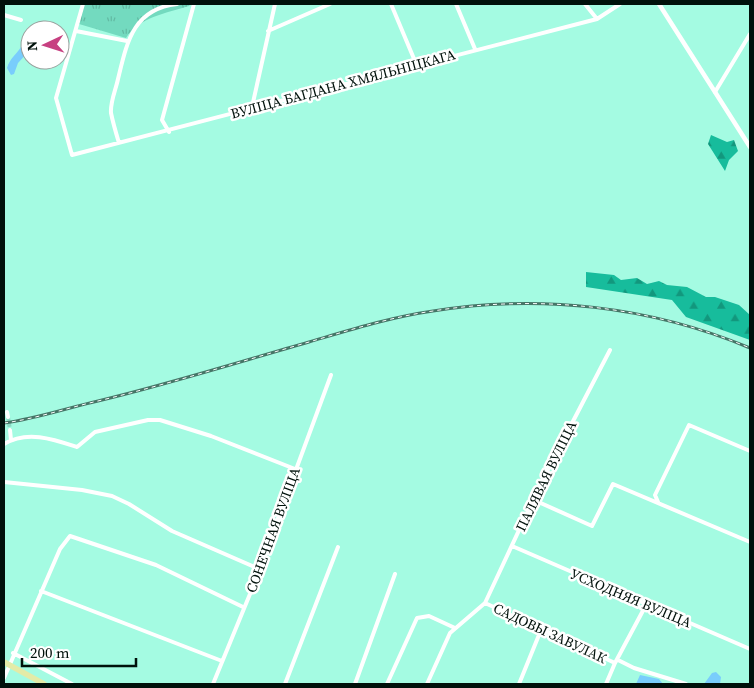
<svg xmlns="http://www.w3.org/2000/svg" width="754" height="688" font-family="'Source Serif 4',serif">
<defs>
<pattern id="grass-tufts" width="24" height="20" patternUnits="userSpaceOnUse" patternTransform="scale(1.25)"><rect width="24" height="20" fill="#73dabf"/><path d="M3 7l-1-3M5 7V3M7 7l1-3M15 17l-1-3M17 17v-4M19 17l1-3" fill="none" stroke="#62baa3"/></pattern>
<pattern id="forest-firs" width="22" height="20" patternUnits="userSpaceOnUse" patternTransform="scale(1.25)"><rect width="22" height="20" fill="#17bc9c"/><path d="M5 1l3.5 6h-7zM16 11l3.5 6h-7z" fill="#12977d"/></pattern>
</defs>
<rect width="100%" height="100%" fill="#a4fbe2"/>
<path fill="url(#grass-tufts)" d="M 84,4 L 190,4 L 189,6 C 167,13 139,17 126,38 L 79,24 Z"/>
<path fill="url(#forest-firs)" d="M 711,135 L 727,142 L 734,140 L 738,151 L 729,160 L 725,171 L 708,144 Z
M 586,272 L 614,275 L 621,280 L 637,278 L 647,284 L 659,281 L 667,285 L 687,287 L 706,297 L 715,297 L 739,305 L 750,315 L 750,340 L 686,317 L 672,300 L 586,287 Z"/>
<path fill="#79cdfc" d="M 31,29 L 38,30 L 30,30 L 30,50 L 18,63 L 14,74 L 11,75 L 7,68 C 10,58 16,55 21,47 C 25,41 26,34 31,29 Z
M 716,672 L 721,677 L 720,684 L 704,684 L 712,673 Z
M 640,675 L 659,679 L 663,684 L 636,684 Z"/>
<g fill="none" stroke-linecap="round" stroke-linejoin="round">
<path stroke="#8bd8c2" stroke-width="4" stroke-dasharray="4 2" stroke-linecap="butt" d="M 8,417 L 10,430"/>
<path stroke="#fff" stroke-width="4" d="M 83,4 L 56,98 L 72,155 C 247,110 421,63 597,19 L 620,4
M 391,4 L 417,66
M 456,4 L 475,49
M 585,4 L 597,19
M 4,15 L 21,20
M 76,31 L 127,41
M 268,31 L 330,4
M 715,92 L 750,34
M 252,107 L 275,4
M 169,132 L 162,120 L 194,4
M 119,143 C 116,133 113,123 111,113 C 110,102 116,89 118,79 C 127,42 133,9 177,4
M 7,412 L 8,417
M 10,430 L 11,440
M 4,444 C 27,430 53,439 77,447 L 95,432 L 148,420 L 160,420 L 211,436 L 295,469
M 4,482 L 82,490 L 112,496 L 129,504 L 172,531 L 259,569
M 534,500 L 592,526 L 613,484 L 750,542
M 658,502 L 655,495 L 689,425 L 750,451
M 512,546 L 750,649
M 41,591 L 222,661
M 485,603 L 615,663
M 13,653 L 72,684
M 618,660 L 634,668 L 686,684
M 4,678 L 60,549 L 70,536 L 156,565 L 243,607
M 213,684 L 250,594 L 331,375
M 285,684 L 338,547
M 355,684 L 395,574
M 387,684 L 417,618 L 429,616 L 455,628
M 427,684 L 450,633 L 485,603 L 542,481 L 610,350
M 519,684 L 541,630
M 606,684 L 615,663 L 646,605"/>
<path stroke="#fff" stroke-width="4.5" d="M 659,4 L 750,147"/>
<path stroke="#e3eba7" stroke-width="5.5" d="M 4,662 L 44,684"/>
<defs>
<path id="rail" d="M 4,423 C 35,419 67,408 98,401 C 169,384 239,362 309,342 C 350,330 391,317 433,311 C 540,294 650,306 750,348"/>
</defs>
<use href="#rail" stroke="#467567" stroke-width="3"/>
<use href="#rail" stroke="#fff" stroke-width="1" stroke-dasharray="4" stroke-linecap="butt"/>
</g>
<g text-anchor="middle" stroke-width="5" stroke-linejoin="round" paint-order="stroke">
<g font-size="14" fill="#00110b" stroke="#fff">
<text transform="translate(343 84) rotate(-15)" y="5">ВУЛІЦА БАГДАНА ХМЯЛЬНІЦКАГА</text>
<text transform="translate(546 476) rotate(-64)" y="5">ПАЛЯВАЯ ВУЛІЦА</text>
<text transform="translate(273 530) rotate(-70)" y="5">СОНЕЧНАЯ ВУЛІЦА</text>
<text transform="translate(631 598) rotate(23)" y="5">УСХОДНЯЯ ВУЛІЦА</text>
<text transform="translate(550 633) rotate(25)" y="5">САДОВЫ ЗАВУЛАК</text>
</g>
</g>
<rect width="754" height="688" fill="none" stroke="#00110b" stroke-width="10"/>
<g transform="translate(45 45) rotate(266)"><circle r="24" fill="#ffffff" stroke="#99a09d"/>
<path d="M0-4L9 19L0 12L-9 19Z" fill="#c74081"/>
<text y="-8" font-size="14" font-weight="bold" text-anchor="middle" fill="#00110b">N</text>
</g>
<path d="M22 658v8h114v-8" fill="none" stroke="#00110b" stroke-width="2.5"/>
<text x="30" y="658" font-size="15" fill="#00110b" stroke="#ffffff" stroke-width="4" paint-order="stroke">200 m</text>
</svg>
